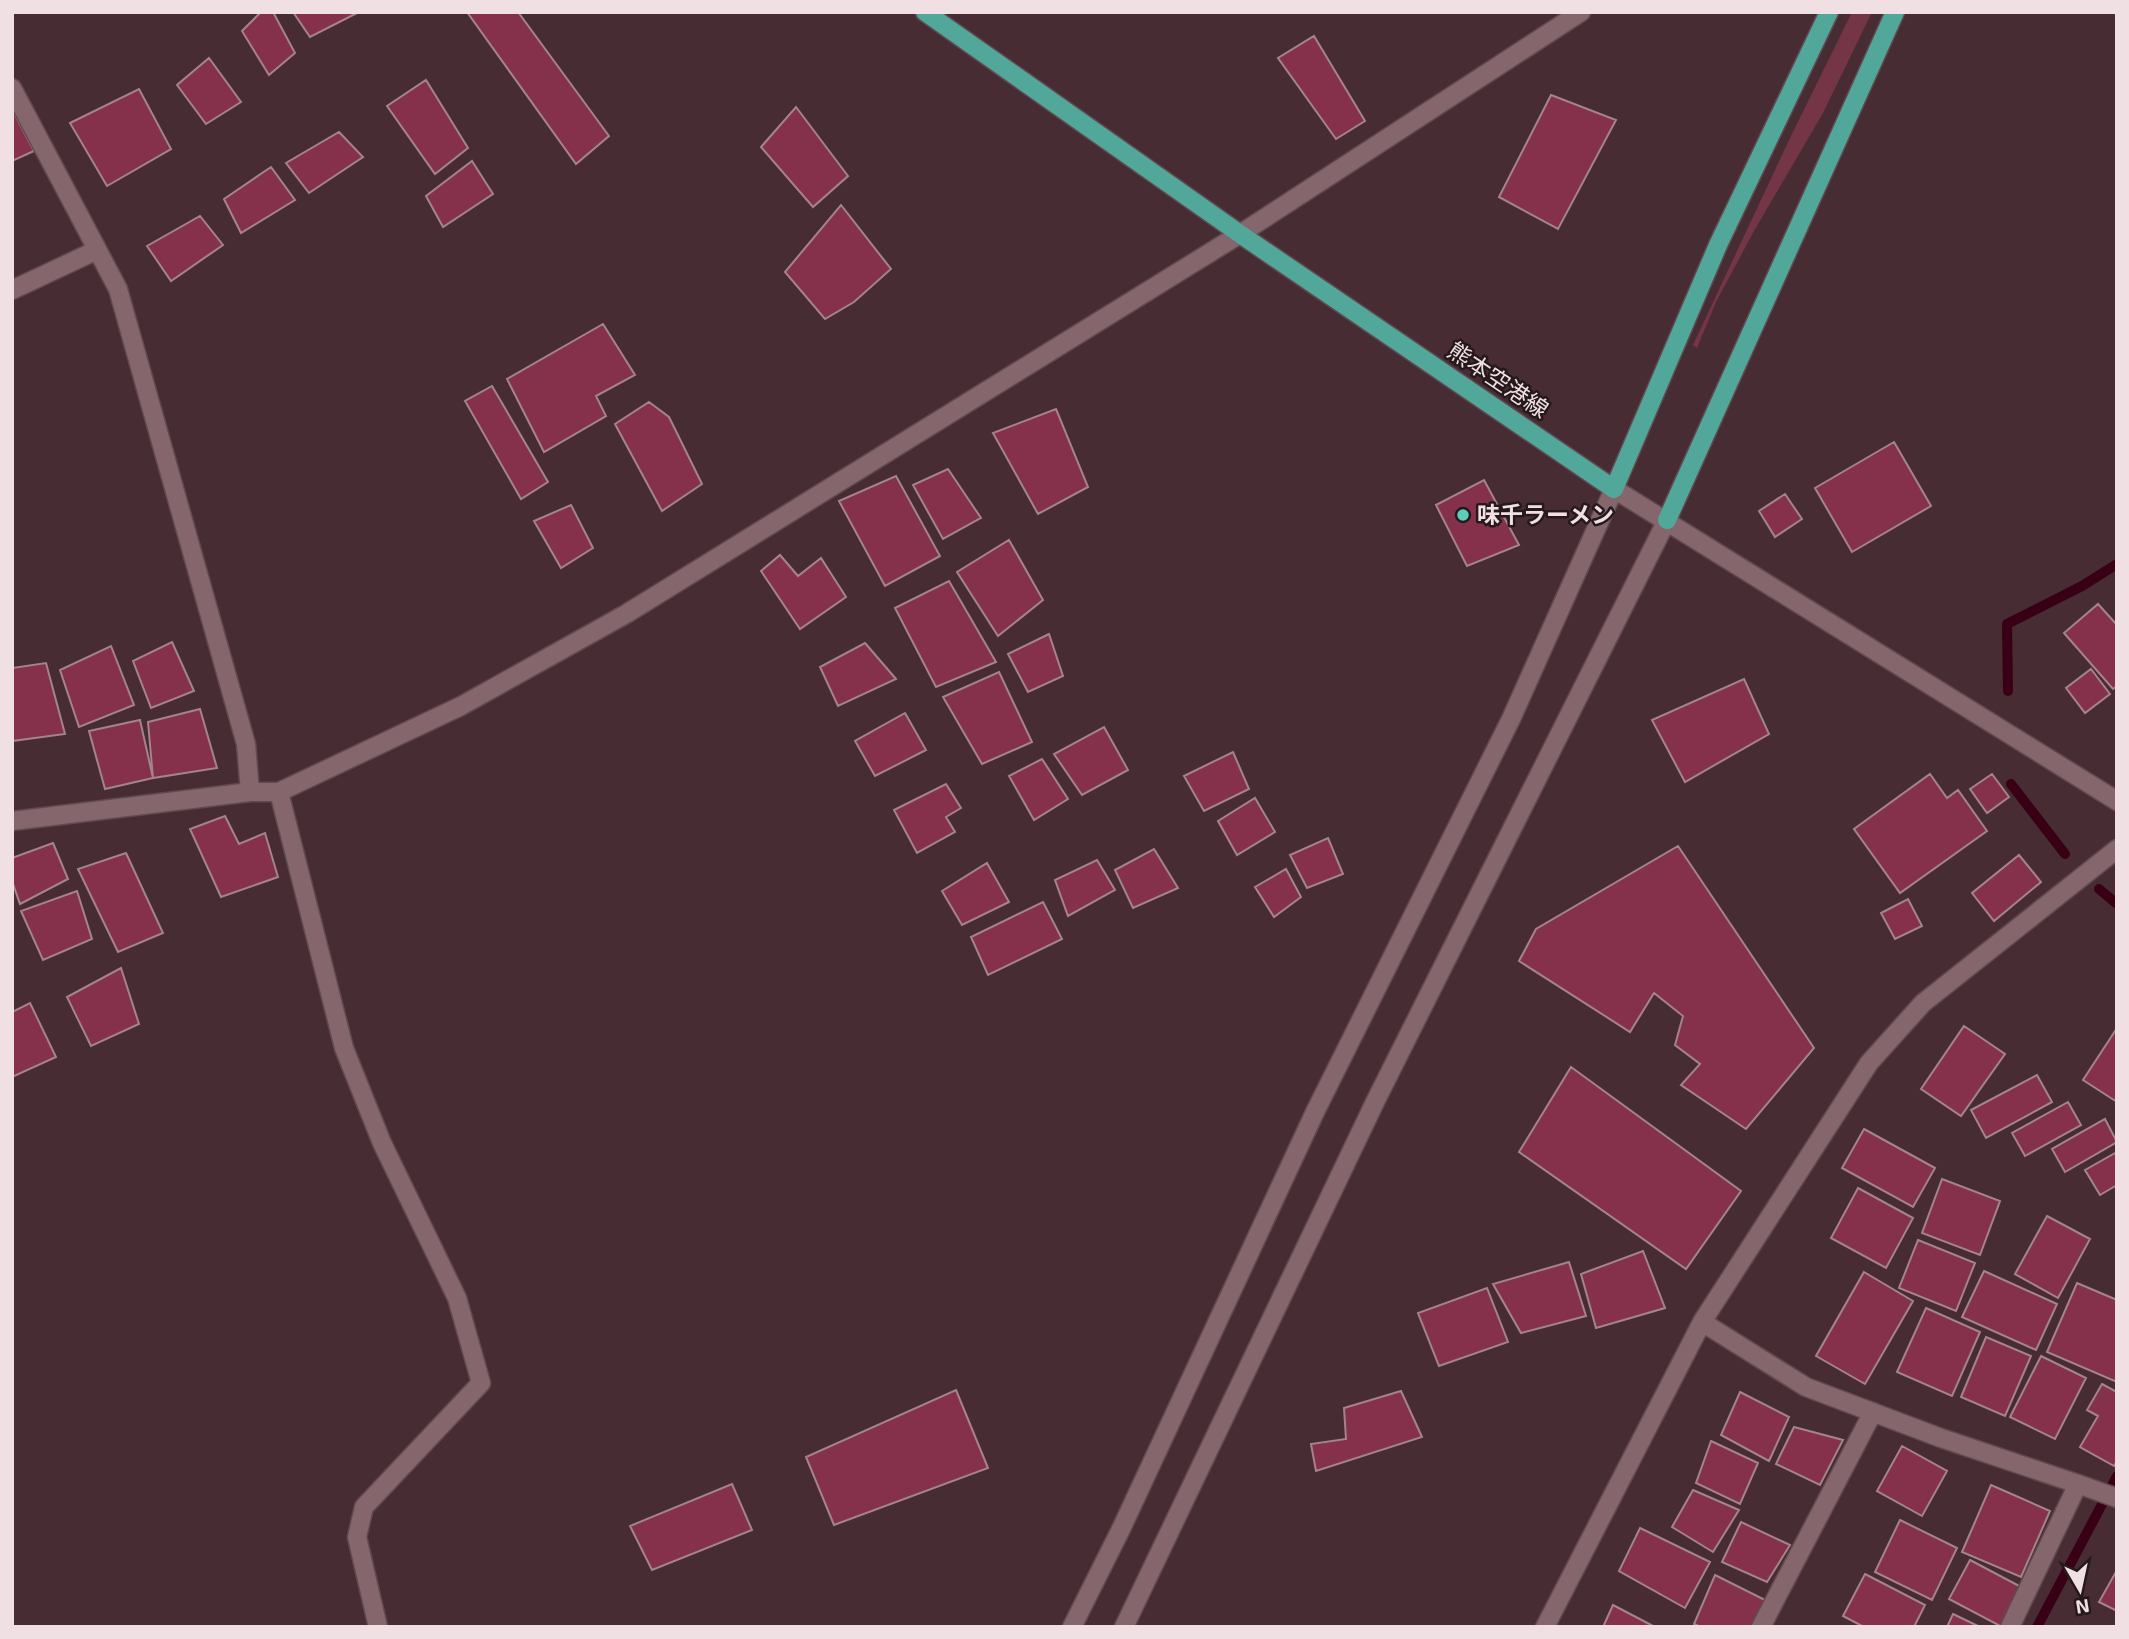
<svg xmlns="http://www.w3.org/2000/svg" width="2129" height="1639" font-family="'Exo 2','Noto Sans JP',sans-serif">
<rect width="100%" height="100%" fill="#472d33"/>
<path fill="#743547" d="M 1852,12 L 1872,12 L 1823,113 L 1754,231 L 1716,302 L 1697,348 L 1693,345 L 1789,140 Z"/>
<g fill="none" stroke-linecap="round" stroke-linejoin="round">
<path stroke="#390015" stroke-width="10" d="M 2008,691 L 2007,624 L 2082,586 L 2117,564
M 2011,784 L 2065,854
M 2099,889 L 2117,904
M 2037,1627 L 2117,1476"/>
</g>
<path fill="#85314c" stroke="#a4848b" stroke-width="2" d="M 261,12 L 273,12 L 295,53 L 269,75 L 242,31 Z
M 293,12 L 359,12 L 310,37 Z
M 467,12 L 518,12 L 609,136 L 576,164 Z
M 1314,36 L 1365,121 L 1336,139 L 1278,58 Z
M 209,58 L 241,102 L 206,124 L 177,85 Z
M 426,80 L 468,148 L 435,174 L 387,106 Z
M 139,89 L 171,149 L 107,186 L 70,123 Z
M 1551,95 L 1616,120 L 1558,229 L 1499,197 Z
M 796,107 L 848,176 L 813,207 L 761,147 Z
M 12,109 L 34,151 L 12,161 Z
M 339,132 L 363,157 L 309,193 L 286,163 Z
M 472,161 L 493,194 L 443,227 L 426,196 Z
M 271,167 L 295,200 L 241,233 L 224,199 Z
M 841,205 L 891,269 L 854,302 L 825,319 L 785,272 Z
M 200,216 L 223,245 L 171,281 L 147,246 Z
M 603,324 L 635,375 L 596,396 L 606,416 L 544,452 L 507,379 Z
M 492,386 L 548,482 L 521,499 L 465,401 Z
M 649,402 L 669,417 L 702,484 L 662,511 L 615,424 Z
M 1056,409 L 1088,487 L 1038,514 L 993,433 Z
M 1894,442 L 1931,506 L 1852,552 L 1815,488 Z
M 948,469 L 981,518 L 943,539 L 913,485 Z
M 896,476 L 940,556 L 885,586 L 839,501 Z
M 1484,480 L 1519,545 L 1467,566 L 1436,505 Z
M 1785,494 L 1802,519 L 1775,537 L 1759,511 Z
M 571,505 L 593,548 L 561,568 L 534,521 Z
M 1009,540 L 1043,600 L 998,636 L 957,572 Z
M 780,555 L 798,576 L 821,558 L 846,597 L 800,629 L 761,571 Z
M 949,581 L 996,662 L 936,687 L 895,608 Z
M 2098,604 L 2117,625 L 2117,686 L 2113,689 L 2064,633 Z
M 1049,634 L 1063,676 L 1028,692 L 1008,654 Z
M 172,642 L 194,691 L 151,708 L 133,661 Z
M 865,643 L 896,679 L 838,706 L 820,667 Z
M 111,646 L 134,705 L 79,727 L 60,670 Z
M 46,663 L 65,734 L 12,741 L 12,668 Z
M 2091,669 L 2110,694 L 2085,713 L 2066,688 Z
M 999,672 L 1032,742 L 982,764 L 943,697 Z
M 1744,679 L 1769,734 L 1685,782 L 1652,720 Z
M 200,709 L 217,768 L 153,778 L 148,722 Z
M 905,713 L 926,750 L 875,776 L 855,741 Z
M 140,720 L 153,778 L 105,789 L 89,731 Z
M 1104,727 L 1128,770 L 1082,795 L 1054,754 Z
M 1233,752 L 1249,789 L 1204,811 L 1184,776 Z
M 1042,759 L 1068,799 L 1034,820 L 1009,776 Z
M 1930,774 L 1947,798 L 1958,790 L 1987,831 L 1900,893 L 1854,829 Z
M 1992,774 L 2009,797 L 1987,813 L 1970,789 Z
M 946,784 L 961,808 L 946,817 L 955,832 L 917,853 L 894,810 Z
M 1255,798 L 1275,832 L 1237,855 L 1218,821 Z
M 225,816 L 239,844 L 265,833 L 278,877 L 221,897 L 190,829 Z
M 1328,838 L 1343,874 L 1307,888 L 1290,855 Z
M 53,843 L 68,879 L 20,904 L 12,881 L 12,858 Z
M 1678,846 L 1814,1048 L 1746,1129 L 1681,1085 L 1700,1064 L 1675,1045 L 1683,1016 L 1654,993 L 1630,1032 L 1519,961 L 1536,929 Z
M 1154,849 L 1178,888 L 1133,908 L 1115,870 Z
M 126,853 L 163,933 L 118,952 L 78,869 Z
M 2019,855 L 2041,882 L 1994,921 L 1972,893 Z
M 1097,860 L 1115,890 L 1068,916 L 1055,880 Z
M 987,863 L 1009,902 L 962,925 L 942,891 Z
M 1286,869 L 1301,897 L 1274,917 L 1255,887 Z
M 77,891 L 92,939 L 43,960 L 21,911 Z
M 1908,899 L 1922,926 L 1895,939 L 1881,913 Z
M 1043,902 L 1062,939 L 988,975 L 971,937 Z
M 121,968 L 139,1024 L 91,1046 L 67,997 Z
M 30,1003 L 56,1057 L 12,1077 L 12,1012 Z
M 1964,1026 L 2005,1054 L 1961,1116 L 1921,1089 Z
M 2117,1028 L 2117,1102 L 2083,1080 Z
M 1571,1067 L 1741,1191 L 1686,1269 L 1519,1152 Z
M 2037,1075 L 2052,1102 L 1986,1138 L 1971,1110 Z
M 2068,1102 L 2081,1125 L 2025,1156 L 2012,1133 Z
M 2105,1119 L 2117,1142 L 2065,1172 L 2052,1149 Z
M 1864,1129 L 1935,1168 L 1913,1207 L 1842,1168 Z
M 2117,1152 L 2117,1185 L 2100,1195 L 2085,1170 Z
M 1942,1179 L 2000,1201 L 1980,1255 L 1922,1233 Z
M 1858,1188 L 1913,1218 L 1886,1268 L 1831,1238 Z
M 2047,1216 L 2090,1239 L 2058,1298 L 2015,1274 Z
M 1918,1240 L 1975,1263 L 1956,1311 L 1899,1288 Z
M 1643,1251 L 1665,1308 L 1596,1328 L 1581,1274 Z
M 1569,1262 L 1586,1316 L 1521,1333 L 1493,1284 Z
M 1984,1271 L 2057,1304 L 2036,1350 L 1962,1317 Z
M 1864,1272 L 1913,1301 L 1865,1384 L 1816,1356 Z
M 2077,1283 L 2117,1300 L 2117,1382 L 2047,1352 Z
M 1487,1288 L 1508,1342 L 1439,1366 L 1418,1313 Z
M 1926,1308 L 1980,1332 L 1952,1396 L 1897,1372 Z
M 1986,1337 L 2031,1356 L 2005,1416 L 1961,1397 Z
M 2041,1356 L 2086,1378 L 2055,1439 L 2010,1417 Z
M 2102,1384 L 2117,1392 L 2117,1461 L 2114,1466 L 2080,1447 L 2098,1416 L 2087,1410 Z
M 956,1390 L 988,1468 L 834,1525 L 806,1457 Z
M 1401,1391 L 1422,1437 L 1316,1471 L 1311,1444 L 1346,1439 L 1344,1408 Z
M 1740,1392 L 1789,1417 L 1769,1461 L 1721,1435 Z
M 1794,1427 L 1843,1440 L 1820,1485 L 1776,1464 Z
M 1711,1441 L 1758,1463 L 1740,1504 L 1696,1483 Z
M 1902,1446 L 1947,1471 L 1922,1516 L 1877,1491 Z
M 732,1484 L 752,1530 L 652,1570 L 630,1526 Z
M 1991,1485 L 2050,1511 L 2021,1577 L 1962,1552 Z
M 1693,1490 L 1739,1510 L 1713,1552 L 1672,1527 Z
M 1900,1520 L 1957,1548 L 1932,1600 L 1875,1572 Z
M 1741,1522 L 1790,1545 L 1767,1582 L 1722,1562 Z
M 1640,1528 L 1710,1562 L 1685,1608 L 1619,1571 Z
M 1970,1560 L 2023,1588 L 2002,1627 L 1949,1599 Z
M 2117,1570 L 2117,1611 L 2099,1602 Z
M 1865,1574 L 1925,1605 L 1914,1627 L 1864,1627 L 1843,1616 Z
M 1715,1575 L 1767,1601 L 1755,1627 L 1701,1627 L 1694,1624 Z
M 1613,1605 L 1655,1627 L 1603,1627 Z
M 1953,1614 L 1980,1627 L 1947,1627 Z"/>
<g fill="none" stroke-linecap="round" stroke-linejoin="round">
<defs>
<path id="minor" d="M 12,88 L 118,289 L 246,744 L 250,792
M 12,290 L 97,250
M 279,792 L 344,1048 L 382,1143 L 457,1298 L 481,1383 L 364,1507 L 357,1537 L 378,1627
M 12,821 L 250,792 L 279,792 L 461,706 L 626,614 L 1240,234 L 1581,12
M 1702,1322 L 1806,1387 L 1941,1438 L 2078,1484 L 2010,1627
M 2078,1484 L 2117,1498
M 1072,1627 L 1122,1527 L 1315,1112 L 1511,719 L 1614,489 L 2117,801
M 1124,1627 L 1376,1100 L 1667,520
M 1545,1627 L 1702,1322 L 1869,1063 L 1923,1003 L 2117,849
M 1761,1627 L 1873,1412"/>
<path id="major" d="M 925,12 L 1240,234 L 1614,489 L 1718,245 L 1829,12
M 1667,520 L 1895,12"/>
</defs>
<use href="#minor" stroke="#604a4f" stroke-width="21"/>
<use href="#major" stroke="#604a4f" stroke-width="21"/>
<use href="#minor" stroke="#84666c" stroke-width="18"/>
<use href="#major" stroke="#51a89a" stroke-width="18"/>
</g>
<circle fill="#5eceb8" stroke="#25191c" stroke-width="2.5" cx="1463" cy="515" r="7"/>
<g text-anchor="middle" stroke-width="5" stroke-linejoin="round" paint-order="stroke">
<g font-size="23" fill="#f1e0e3" stroke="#25191c">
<text transform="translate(1498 380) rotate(34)" y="8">熊本空港線</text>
</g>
<g font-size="23" font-weight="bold" fill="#f1e0e3" stroke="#25191c" text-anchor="start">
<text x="1477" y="523">味千ラーメン</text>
</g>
</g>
<rect width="2129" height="1639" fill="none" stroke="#f1e0e3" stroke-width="28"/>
<g transform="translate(2080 1590) rotate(171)" stroke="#25191c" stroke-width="5" paint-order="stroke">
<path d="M0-5L12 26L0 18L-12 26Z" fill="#f1e0e3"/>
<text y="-10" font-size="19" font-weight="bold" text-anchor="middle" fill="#f1e0e3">N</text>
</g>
</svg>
